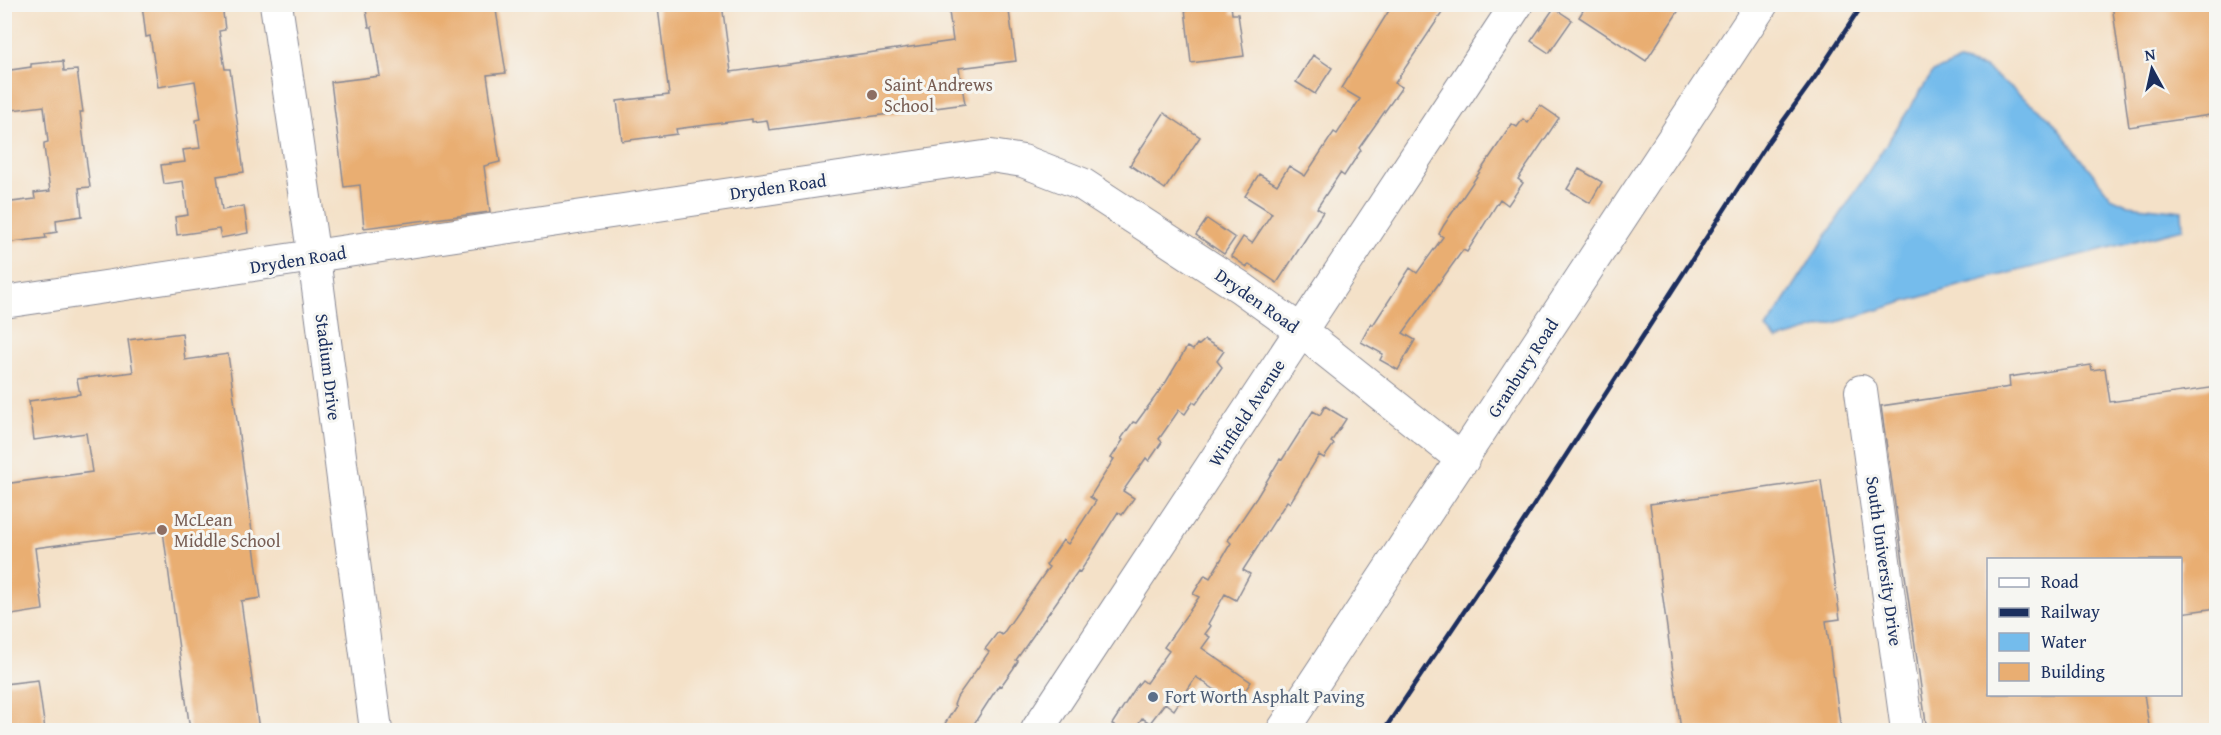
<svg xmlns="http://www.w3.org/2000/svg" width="2221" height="735" font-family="'Gentium Book Plus',serif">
<rect width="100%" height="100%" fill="#f6f6f2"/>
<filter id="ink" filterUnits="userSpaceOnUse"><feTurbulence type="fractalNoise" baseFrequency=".0167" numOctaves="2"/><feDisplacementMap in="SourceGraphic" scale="12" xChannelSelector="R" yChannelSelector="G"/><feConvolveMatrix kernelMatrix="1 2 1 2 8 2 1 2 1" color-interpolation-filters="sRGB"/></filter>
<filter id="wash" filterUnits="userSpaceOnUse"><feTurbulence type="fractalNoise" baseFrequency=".008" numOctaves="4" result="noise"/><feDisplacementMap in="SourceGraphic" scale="24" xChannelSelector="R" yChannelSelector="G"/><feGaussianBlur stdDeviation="1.35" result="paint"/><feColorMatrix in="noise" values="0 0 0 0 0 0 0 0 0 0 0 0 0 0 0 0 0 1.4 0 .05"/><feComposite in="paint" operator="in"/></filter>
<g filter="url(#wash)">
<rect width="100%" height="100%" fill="#f4e1c8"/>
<path fill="#74bcec" stroke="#4876a5" stroke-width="1.5" d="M 1959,61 L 1985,68 L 2050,118 L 2111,197 L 2129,205 L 2182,211 L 2183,229 L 1962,285 L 1777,340 L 1766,329 L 1933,72 Z"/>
<g id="blocks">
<path fill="#e9ae72" d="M 142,4 L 222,4 L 225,30 L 219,31 L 225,69 L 230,69 L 244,172 L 217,176 L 222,210 L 244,206 L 248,233 L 221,238 L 219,229 L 177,235 L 175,217 L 188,215 L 183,181 L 164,184 L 161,165 L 185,162 L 183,150 L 200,148 L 196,120 L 201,119 L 195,81 L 158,87 L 150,36 L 146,37 Z
M 365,4 L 495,4 L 506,73 L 487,75 L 500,162 L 484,166 L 490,212 L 364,228 L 360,185 L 344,187 L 331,82 L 380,76 L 372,27 L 369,27 Z
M 684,4 L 722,4 L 731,72 L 953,41 L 948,4 L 1008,4 L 1016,61 L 959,68 L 965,104 L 769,130 L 767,120 L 752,122 L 752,119 L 676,129 L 677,134 L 622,141 L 617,101 L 669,95 L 658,8 Z
M 1231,4 L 1232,14 L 1238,14 L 1244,56 L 1191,63 L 1185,9 Z
M 1393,4 L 1448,4 L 1395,83 L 1402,87 L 1359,148 L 1361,150 L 1344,176 L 1340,173 L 1317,208 L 1323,212 L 1277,283 L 1249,264 L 1247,267 L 1231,256 L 1243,237 L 1252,243 L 1272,213 L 1245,196 L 1259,174 L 1277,185 L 1289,166 L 1305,176 L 1334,132 L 1337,134 L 1360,99 L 1341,88 Z
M 1587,4 L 1683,4 L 1646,61 L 1579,17 Z
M 2112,4 L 2217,4 L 2217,114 L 2129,127 Z
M 1554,8 L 1572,20 L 1549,53 L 1531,41 Z
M 1313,55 L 1332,68 L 1315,94 L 1296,82 Z
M 63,61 L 64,71 L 77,70 L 83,112 L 80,112 L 90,187 L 79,188 L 82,216 L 56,220 L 57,232 L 45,234 L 46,238 L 4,243 L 4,203 L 35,199 L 34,193 L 50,191 L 44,147 L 44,143 L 48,142 L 44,106 L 4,111 L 4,71 L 31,67 L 31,64 Z
M 1540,105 L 1559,118 L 1518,179 L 1523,183 L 1508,205 L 1500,199 L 1467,252 L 1463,250 L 1403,333 L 1415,340 L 1398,370 L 1380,360 L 1383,354 L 1361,342 L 1371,323 L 1373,325 L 1410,268 L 1417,273 L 1443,237 L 1439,234 L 1444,225 L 1512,124 L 1517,127 L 1523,119 L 1528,123 Z
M 1164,113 L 1200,137 L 1165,189 L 1130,165 Z
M 1579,169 L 1602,182 L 1590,203 L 1567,189 Z
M 1207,219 L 1235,238 L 1224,254 L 1196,235 Z
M 182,333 L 185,360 L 228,354 L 261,598 L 241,601 L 259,730 L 190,730 L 163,531 L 35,548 L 43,610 L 12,615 L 9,591 L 4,592 L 4,484 L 92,472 L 86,433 L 34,440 L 29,401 L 80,394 L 77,379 L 133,372 L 128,340 Z
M 1205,340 L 1224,351 L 1217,361 L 1222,367 L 1196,404 L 1193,402 L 1185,414 L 1179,410 L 1159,439 L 1162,442 L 1149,461 L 1146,458 L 1123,491 L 1134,498 L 1122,515 L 1118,512 L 1080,572 L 1078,571 L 1016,660 L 1018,661 L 1013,669 L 1001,686 L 999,685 L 970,730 L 941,730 L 956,706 L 954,705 L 957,697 L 989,652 L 985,649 L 998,632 L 1002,635 L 1049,567 L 1046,565 L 1063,540 L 1068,544 L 1096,501 L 1090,497 L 1114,459 L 1111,458 L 1123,440 L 1121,439 L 1133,422 L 1136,423 L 1166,382 L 1187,347 L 1193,350 L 1197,344 L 1199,345 Z
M 2091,365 L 2092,370 L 2105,368 L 2110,402 L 2217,387 L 2217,608 L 2181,613 L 2181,560 L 1989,560 L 1989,694 L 2144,694 L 2149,726 L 2130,729 L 2131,730 L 1927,730 L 1881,406 L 2010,387 L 2009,377 Z
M 1325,406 L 1346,419 L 1331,442 L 1334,444 L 1324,458 L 1319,455 L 1290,503 L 1287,501 L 1243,570 L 1250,574 L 1236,600 L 1225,594 L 1208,624 L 1211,626 L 1205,634 L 1210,637 L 1202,648 L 1251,682 L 1236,704 L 1196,677 L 1174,710 L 1165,703 L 1150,723 L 1142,718 L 1134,730 L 1123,730 L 1112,724 L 1136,687 L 1142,680 L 1146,683 L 1169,651 L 1164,647 L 1199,597 L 1193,594 L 1205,575 L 1210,578 L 1231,543 L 1228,540 L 1257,497 L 1280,459 L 1282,460 L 1313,411 L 1320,415 Z
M 1821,480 L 1840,619 L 1826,621 L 1841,730 L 1681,730 L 1650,504 Z
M 38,680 L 45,730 L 4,730 L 4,684 Z"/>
</g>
</g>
<g filter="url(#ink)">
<use href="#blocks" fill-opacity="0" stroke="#888893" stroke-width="1.5"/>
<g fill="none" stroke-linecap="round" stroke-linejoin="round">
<defs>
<path id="minor" d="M 276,4 L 314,258 L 376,730
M 4,302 C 334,255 662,203 991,156 L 1023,161 L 1082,184 L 1240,287 L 1301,331 L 1463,460
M 1861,391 L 1907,730
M 1037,730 L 1517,4
M 1283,730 L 1762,4"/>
</defs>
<use href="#minor" stroke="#888893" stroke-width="34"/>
<use href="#minor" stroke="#fff" stroke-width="32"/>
<path stroke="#1b2f5e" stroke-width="4.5" d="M 1384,730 L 1492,570 L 1768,142 L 1815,77 L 1863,4"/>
</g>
</g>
<g fill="#8d6e63" stroke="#f6f6f2" stroke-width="2">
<circle cx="872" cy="95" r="6"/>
<circle cx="162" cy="530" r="6"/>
</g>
<circle fill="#5c6f8a" stroke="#f6f6f2" stroke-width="2" cx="1153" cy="697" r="6"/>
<g text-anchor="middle" stroke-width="6" stroke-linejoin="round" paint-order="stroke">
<g font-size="18" fill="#785e54" stroke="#f6f6f2" text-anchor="start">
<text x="884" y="91">Saint Andrews<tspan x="884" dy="21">School</tspan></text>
<text x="174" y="526">McLean<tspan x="174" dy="21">Middle School</tspan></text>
</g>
<g font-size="18" fill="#1b2f5e" stroke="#f6f6f2">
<text transform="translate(778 187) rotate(-8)" y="6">Dryden Road</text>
<text transform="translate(298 260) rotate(-9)" y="6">Dryden Road</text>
<text transform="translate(1257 301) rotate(35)" y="6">Dryden Road</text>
<text transform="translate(328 367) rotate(83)" y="6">Stadium Drive</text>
<text transform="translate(1523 368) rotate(-57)" y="6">Granbury Road</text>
<text transform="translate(1247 413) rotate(-57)" y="6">Winfield Avenue</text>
<text transform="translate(1884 561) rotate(82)" y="6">South University Drive</text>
</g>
<g font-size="18" fill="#4e5e75" stroke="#f6f6f2" text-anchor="start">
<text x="1165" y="703">Fort Worth Asphalt Paving</text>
</g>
</g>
<rect width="2221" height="735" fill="none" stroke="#f6f6f2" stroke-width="24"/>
<rect x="1987" y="558" width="195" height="138" fill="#f6f6f2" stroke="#9ea6b7" stroke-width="1.5"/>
<rect x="1999" y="578" width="30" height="9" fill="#ffffff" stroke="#9ea6b7" stroke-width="1.5"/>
<text x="2041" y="588" font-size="18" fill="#1b2f5e">Road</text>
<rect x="1999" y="608" width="30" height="9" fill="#1b2f5e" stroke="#9ea6b7" stroke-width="1.5"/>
<text x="2041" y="618" font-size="18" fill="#1b2f5e">Railway</text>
<rect x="1999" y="633" width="30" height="18" fill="#74bcec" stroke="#9ea6b7" stroke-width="1.5"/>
<text x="2041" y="648" font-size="18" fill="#1b2f5e">Water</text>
<rect x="1999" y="663" width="30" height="18" fill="#e9ae72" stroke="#9ea6b7" stroke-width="1.5"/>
<text x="2041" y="678" font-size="18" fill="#1b2f5e">Building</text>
<g transform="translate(2152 69) rotate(352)" stroke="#f6f6f2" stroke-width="4.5" paint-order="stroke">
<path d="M0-4.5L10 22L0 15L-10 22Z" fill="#1b2f5e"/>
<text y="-9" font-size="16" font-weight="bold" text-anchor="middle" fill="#1b2f5e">N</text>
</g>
</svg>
